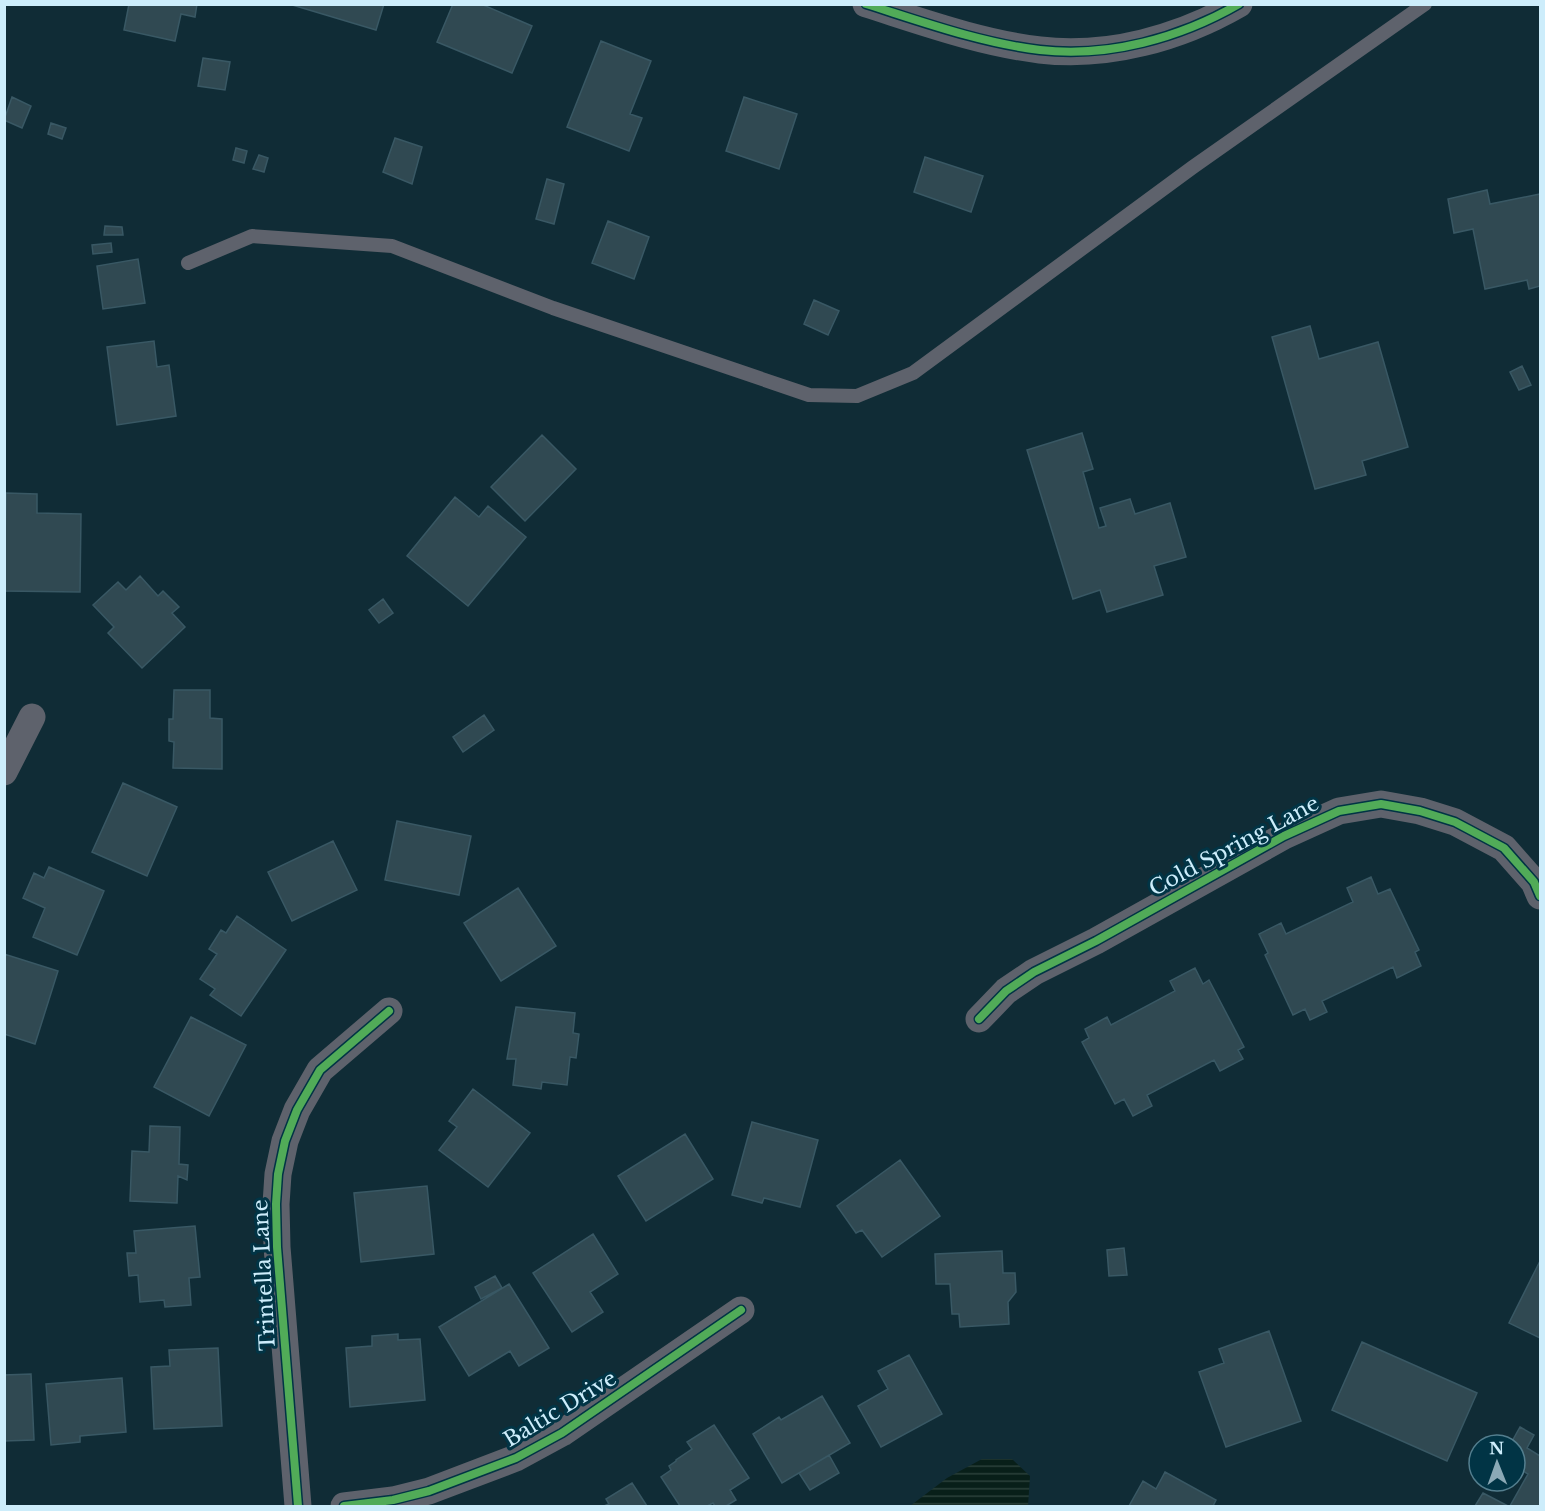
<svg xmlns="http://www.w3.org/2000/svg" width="1545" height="1511" font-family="'Libre Baskerville',serif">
<defs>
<pattern id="water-rules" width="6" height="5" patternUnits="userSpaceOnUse" patternTransform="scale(1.5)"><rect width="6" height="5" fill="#081f19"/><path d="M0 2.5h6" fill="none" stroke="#2b403b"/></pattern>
</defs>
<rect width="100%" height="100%" fill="#102c36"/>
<path fill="url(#water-rules)" d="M 982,1459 L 1012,1459 L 1030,1476 L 1028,1506 L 910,1506 L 947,1478 Z"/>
<path fill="#304952" stroke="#395864" stroke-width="1.5" d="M 129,4 L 197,4 L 195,17 L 181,14 L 175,41 L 124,30 Z
M 289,4 L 384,4 L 376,30 Z
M 453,4 L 481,4 L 532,26 L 512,73 L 437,42 Z
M 601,41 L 651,61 L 630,114 L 642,118 L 629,151 L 567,127 Z
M 203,58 L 230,62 L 225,90 L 198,86 Z
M 12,97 L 31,106 L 22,128 L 4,120 Z
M 744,97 L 797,114 L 779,169 L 726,151 Z
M 51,123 L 66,128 L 62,139 L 48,134 Z
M 395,138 L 422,147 L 412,184 L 383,172 Z
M 236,148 L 247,151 L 244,163 L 233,160 Z
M 259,155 L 268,158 L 264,172 L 253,169 Z
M 925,157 L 983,176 L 971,212 L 914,192 Z
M 547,179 L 564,184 L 554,224 L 536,219 Z
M 1487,190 L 1490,204 L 1540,194 L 1540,286 L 1529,289 L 1527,280 L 1485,289 L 1473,229 L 1454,233 L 1448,199 Z
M 608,221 L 649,237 L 634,279 L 592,263 Z
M 105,226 L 122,227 L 123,235 L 104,235 Z
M 111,243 L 112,252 L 93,254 L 92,245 Z
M 138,259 L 145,303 L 103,309 L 97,266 Z
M 814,300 L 839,311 L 828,335 L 804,324 Z
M 1310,326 L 1319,359 L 1378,342 L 1408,447 L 1362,461 L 1366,475 L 1315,489 L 1272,337 Z
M 154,341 L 157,367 L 169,365 L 176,416 L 117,425 L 107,347 Z
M 1522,366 L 1531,385 L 1519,390 L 1510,372 Z
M 1082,433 L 1093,469 L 1083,472 L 1099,528 L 1106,526 L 1100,508 L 1130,499 L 1135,514 L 1170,503 L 1186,557 L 1154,566 L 1163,595 L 1107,612 L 1100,590 L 1073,599 L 1027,450 Z
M 542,435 L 576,469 L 525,521 L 491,487 Z
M 6,493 L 37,494 L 37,513 L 81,514 L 80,592 L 4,591 Z
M 455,497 L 479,517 L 488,506 L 526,537 L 468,606 L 407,556 Z
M 140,576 L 158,596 L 163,591 L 179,607 L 172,613 L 185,627 L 142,668 L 108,633 L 114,627 L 93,605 L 118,582 L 126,590 Z
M 383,599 L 393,613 L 379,623 L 369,610 Z
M 174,690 L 210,690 L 210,718 L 222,719 L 222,769 L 173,768 L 174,742 L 169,741 L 169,719 L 173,719 Z
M 484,715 L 494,730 L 463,752 L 453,737 Z
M 123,783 L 177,807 L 147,876 L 92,852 Z
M 397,821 L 471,836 L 459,895 L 385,880 Z
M 333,841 L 357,890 L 292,921 L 268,872 Z
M 49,867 L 104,891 L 77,955 L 33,937 L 45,908 L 23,898 L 34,873 L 44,878 Z
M 1371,877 L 1378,894 L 1390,889 L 1419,950 L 1415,952 L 1421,966 L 1397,978 L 1393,967 L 1322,1001 L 1327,1012 L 1310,1020 L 1305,1009 L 1293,1015 L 1265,955 L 1268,953 L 1259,934 L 1281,923 L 1286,934 L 1353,902 L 1347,888 Z
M 518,888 L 556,946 L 501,981 L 464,923 Z
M 237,916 L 286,950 L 241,1016 L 210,995 L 215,989 L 200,979 L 217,954 L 209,949 L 221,930 L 226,933 Z
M 4,954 L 58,971 L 35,1044 L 4,1034 Z
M 1195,968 L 1203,984 L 1209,980 L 1244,1047 L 1238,1050 L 1243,1059 L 1220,1071 L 1214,1060 L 1147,1095 L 1152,1106 L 1133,1116 L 1124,1099 L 1115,1104 L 1082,1042 L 1089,1038 L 1085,1029 L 1107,1017 L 1111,1025 L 1175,991 L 1170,981 Z
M 516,1007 L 575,1013 L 573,1033 L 579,1034 L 576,1058 L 570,1057 L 567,1085 L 542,1082 L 541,1089 L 513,1085 L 516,1059 L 507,1059 Z
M 191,1017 L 246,1045 L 209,1116 L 154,1087 Z
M 473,1089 L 530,1133 L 488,1187 L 439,1150 L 457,1127 L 449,1121 Z
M 752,1122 L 818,1140 L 800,1207 L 764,1198 L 762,1203 L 732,1195 Z
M 150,1126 L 180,1127 L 179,1164 L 188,1165 L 187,1180 L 178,1176 L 177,1203 L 130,1201 L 132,1151 L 149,1152 Z
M 685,1134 L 713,1179 L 646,1221 L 618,1176 Z
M 900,1160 L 940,1216 L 882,1257 L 862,1230 L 856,1233 L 837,1206 Z
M 427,1186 L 434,1254 L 361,1262 L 354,1193 Z
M 195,1226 L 200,1277 L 189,1278 L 191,1305 L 165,1307 L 164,1300 L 140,1302 L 138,1275 L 129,1276 L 127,1253 L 136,1253 L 134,1231 Z
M 593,1234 L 618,1274 L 590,1292 L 603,1312 L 572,1332 L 533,1273 Z
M 1124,1248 L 1127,1275 L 1109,1276 L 1107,1250 Z
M 1002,1251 L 1003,1273 L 1015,1273 L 1016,1292 L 1008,1302 L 1009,1324 L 960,1327 L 959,1314 L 952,1314 L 950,1284 L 936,1284 L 935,1254 Z
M 1540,1261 L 1540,1338 L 1509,1323 Z
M 495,1276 L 502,1288 L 481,1299 L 475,1287 Z
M 509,1284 L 549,1348 L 519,1366 L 510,1351 L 469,1376 L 439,1327 Z
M 1269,1331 L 1301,1421 L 1226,1447 L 1199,1372 L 1224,1363 L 1219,1349 Z
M 398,1334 L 398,1340 L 420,1339 L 425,1400 L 350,1407 L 346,1348 L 372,1346 L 372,1336 Z
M 1362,1342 L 1477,1393 L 1447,1461 L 1332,1410 Z
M 218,1348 L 222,1426 L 154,1429 L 151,1367 L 170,1366 L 169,1350 Z
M 909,1355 L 942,1414 L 881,1447 L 858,1406 L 888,1389 L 878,1371 Z
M 31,1374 L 34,1440 L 4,1441 L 4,1375 Z
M 122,1378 L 126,1432 L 80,1436 L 80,1442 L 51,1445 L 46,1384 Z
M 822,1396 L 850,1443 L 782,1483 L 753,1434 L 779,1417 L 781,1420 Z
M 714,1425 L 749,1478 L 730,1490 L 736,1500 L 726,1506 L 715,1506 L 713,1503 L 707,1506 L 680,1506 L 661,1477 L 671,1470 L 669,1466 L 676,1461 L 676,1460 L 692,1449 L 687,1442 Z
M 1520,1427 L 1534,1435 L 1527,1448 L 1540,1456 L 1540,1506 L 1510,1506 L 1528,1474 L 1515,1466 L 1515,1445 L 1510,1445 Z
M 829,1455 L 839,1473 L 810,1490 L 799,1473 Z
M 1165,1472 L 1216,1500 L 1213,1506 L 1129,1506 L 1143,1481 L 1156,1489 Z
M 632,1483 L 647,1506 L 604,1506 L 609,1504 L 606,1499 Z
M 1483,1493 L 1508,1506 L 1475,1506 Z"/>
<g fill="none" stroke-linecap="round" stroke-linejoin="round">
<path stroke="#5e626c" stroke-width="14" d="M 188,263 L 252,236 L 392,246 L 553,308 L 809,395 L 857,396 L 913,373 L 1193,167 L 1425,4"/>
<path stroke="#5e626c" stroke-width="27" d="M 866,4 C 923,22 981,43 1040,50 C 1108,58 1180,38 1239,4
M 4,772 L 32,717
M 979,1019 L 1006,991 L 1034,972 L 1096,941 L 1284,836 L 1339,811 L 1381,804 L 1420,811 L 1455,822 L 1504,848 L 1534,882 L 1540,896
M 298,1506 L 277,1247 L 276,1204 L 278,1174 L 285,1141 L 297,1110 L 320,1070 L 389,1011
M 344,1506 L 393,1500 L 429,1491 L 516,1458 L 562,1433 L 741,1310"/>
<defs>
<path id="cycleway" d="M 866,4 C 923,22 981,43 1040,50 C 1108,58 1180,38 1239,4
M 979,1019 L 1006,991 L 1034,972 L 1096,941 L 1284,836 L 1339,811 L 1381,804 L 1420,811 L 1455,822 L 1504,848 L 1534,882 L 1540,896
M 298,1506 L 277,1247 L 276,1204 L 278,1174 L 285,1141 L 297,1110 L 320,1070 L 389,1011
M 344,1506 L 393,1500 L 429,1491 L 516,1458 L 562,1433 L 741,1310"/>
</defs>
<use href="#cycleway" stroke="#013445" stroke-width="11"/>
<use href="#cycleway" stroke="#51ab58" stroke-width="8"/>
</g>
<g text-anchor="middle" stroke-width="6" stroke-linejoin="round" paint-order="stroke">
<g font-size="21" fill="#cdedfb" stroke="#013445">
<text transform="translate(1234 846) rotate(-28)" y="7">Cold Spring Lane</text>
<text transform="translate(264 1275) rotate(-93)" y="7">Trintella Lane</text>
<text transform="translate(560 1409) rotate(-31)" y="7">Baltic Drive</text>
</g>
</g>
<rect width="1545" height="1511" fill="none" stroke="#cdedfb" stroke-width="12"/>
<g transform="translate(1497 1463) rotate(359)"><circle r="28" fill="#013445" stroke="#537e8e" stroke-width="1.5"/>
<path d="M0-4.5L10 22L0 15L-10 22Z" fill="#8ba9b6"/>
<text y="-9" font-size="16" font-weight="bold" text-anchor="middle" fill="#cdedfb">N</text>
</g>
</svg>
